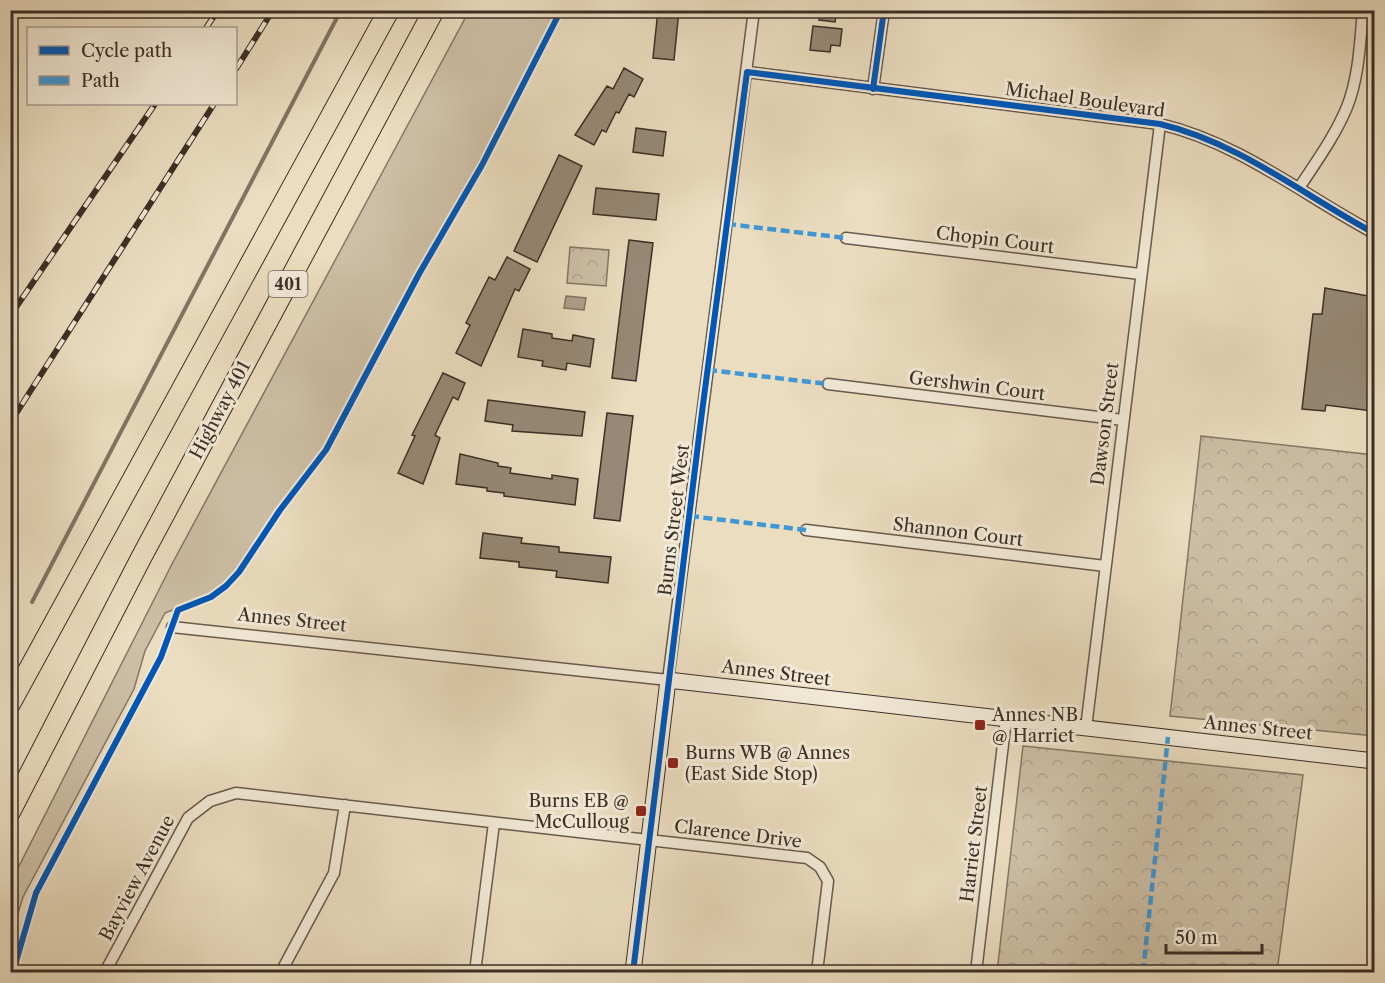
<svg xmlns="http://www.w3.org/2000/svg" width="1385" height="983" font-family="'Libre Caslon Text',serif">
<defs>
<pattern id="park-crowns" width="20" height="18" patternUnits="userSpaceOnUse" patternTransform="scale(1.5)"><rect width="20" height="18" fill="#cdbfa6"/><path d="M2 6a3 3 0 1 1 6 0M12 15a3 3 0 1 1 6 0" fill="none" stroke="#b1a48f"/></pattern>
</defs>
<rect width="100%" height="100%" fill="#ebddc0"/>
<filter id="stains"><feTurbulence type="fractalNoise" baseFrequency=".00333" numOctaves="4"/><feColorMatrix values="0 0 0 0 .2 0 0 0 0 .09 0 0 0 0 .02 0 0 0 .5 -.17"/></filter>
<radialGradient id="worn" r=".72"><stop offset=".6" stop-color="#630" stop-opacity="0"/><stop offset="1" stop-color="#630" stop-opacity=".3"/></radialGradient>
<path fill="#cdbfa6" stroke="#847766" stroke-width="1.5" d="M 469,11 L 559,11 L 482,156 L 409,285 L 328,444 L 308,475 L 281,504 L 234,575 L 215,592 L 165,613 L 145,651 L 134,689 L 23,897 L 11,936 L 11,882 L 172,564 Z"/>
<path fill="url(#park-crowns)" stroke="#847766" stroke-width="1.5" d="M 570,247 L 609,250 L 606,286 L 567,283 Z
M 1201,436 L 1374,455 L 1374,736 L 1170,716 Z
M 1023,746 L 1303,775 L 1277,972 L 997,972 Z"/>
<path fill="#b0a28c" stroke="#827463" stroke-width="1.5" d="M 566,296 L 586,298 L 584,310 L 564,308 Z"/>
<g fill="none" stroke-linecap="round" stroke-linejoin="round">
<path stroke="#827463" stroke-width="4" d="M 32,602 L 341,10"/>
</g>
<path fill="#978976" stroke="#3c2f26" stroke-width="1.5" d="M 658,10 L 679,10 L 674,60 L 653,58 Z
M 820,10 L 837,10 L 835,22 L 819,20 Z
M 813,26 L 842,29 L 840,46 L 831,45 L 830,52 L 810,50 Z
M 624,68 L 643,79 L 634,97 L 629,94 L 619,113 L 616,112 L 606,132 L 602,130 L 594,145 L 575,135 L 607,86 L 613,89 Z
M 636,128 L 666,132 L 663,156 L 633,152 Z
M 559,155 L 582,166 L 537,262 L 514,251 Z
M 596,188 L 659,194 L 656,220 L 593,214 Z
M 629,240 L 653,243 L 636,381 L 612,378 Z
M 507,257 L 530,269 L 519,291 L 515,289 L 481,366 L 456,353 L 470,325 L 466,323 L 489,277 L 495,280 Z
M 1325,288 L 1374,297 L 1374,391 L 1372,411 L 1326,405 L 1325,411 L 1302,409 L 1313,314 L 1322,314 Z
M 523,329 L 552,334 L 552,338 L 572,341 L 573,335 L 594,339 L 590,367 L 567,363 L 566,370 L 542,366 L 543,361 L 518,357 Z
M 443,373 L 465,383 L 458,400 L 453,397 L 435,435 L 440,438 L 423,484 L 398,473 L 415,436 L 412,435 Z
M 488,400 L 585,412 L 582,436 L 512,431 L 513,425 L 485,421 Z
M 607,413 L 633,416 L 620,521 L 594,518 Z
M 460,454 L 498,463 L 498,466 L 511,468 L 510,473 L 552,479 L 552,475 L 578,479 L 575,505 L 504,496 L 504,493 L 487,491 L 487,488 L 456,484 Z
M 483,533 L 522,538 L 521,543 L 559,547 L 559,552 L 611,557 L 608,583 L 556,577 L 557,571 L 519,567 L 519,562 L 480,558 Z"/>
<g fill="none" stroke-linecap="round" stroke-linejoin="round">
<defs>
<path id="street" d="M 747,72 L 1160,124 C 1240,143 1303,195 1374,233
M 873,89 L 884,10
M 1299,188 C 1316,162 1335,136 1347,107 C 1359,77 1360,42 1363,10
M 846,238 L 1140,274
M 828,384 L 1123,420
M 806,530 L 1105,566
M 172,627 L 668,680 L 754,10
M 1086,728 L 1160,124
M 105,972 L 188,818 L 210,801 L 236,793 L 807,858 L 820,867 L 828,881 L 817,972
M 281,972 L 334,873 L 345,805
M 475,972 L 494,823
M 976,972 L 1006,719"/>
<path id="secondary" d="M 633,972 L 668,680 L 1374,761"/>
<path id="highway" d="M 10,704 L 389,10
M 10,812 L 141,558 L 434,10"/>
</defs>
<use href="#street" stroke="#685a4c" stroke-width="13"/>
<use href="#secondary" stroke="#3c2f26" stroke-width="17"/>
<use href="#highway" stroke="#3c2f26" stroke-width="22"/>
<use href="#street" stroke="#f2e9d6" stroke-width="10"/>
<use href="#secondary" stroke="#f2e9d6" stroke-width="15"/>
<use href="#highway" stroke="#ebddc0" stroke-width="20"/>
<defs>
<path id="rail" d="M 206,28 L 218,10
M 236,69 L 273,10
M 10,316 L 155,104
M 10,423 L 214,104"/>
</defs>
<use href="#rail" stroke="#3c2f26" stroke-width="6"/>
<use href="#rail" stroke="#f2e9d6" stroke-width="4" stroke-dasharray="11" stroke-linecap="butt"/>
<path stroke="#3f97d6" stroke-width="4.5" stroke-dasharray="9 4.5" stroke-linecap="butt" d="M 727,224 L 846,238
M 708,370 L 828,384
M 690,516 L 806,530
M 1143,972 L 1168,737"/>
<defs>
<path id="cycleway" d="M 873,89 L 884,10
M 13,972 L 36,893 L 161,657 L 178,610 L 211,597 L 226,586 L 239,572 L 280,510 L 326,450 L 419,274 L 482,165 L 561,10
M 633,972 L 702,412 L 747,72 L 1160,124 C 1240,143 1303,195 1374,233"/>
</defs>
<use href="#cycleway" stroke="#f2e9d6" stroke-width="10"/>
<use href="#cycleway" stroke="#0057b8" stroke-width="6"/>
</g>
<g fill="#8f2418" stroke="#f2e9d6" stroke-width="2">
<rect x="974" y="719" width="12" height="12" rx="3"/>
<rect x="667" y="757" width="12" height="12" rx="3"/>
<rect x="635" y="805" width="12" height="12" rx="3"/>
</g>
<g text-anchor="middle" stroke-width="6" stroke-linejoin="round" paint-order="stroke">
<rect fill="#f2e9d6" stroke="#73675b" stroke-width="1.5" x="268.5" y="271" width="39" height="26" rx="4.5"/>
<g font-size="16" font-weight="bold" fill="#3c2f26">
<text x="288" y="290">401</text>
</g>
<g font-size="18" fill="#3c2f26" stroke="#f2e9d6">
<text transform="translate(1085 100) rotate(8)" y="6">Michael Boulevard</text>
<text transform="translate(995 240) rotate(7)" y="6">Chopin Court</text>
<text transform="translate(977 386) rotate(7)" y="6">Gershwin Court</text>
<text transform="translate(220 410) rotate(-62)" y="6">Highway 401</text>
<text transform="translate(1105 424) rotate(-83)" y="6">Dawson Street</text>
<text transform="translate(674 520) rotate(-83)" y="6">Burns Street West</text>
<text transform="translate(958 532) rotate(7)" y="6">Shannon Court</text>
<text transform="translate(292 620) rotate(6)" y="6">Annes Street</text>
<text transform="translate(776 673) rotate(7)" y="6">Annes Street</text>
<text transform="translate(1258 728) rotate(6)" y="6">Annes Street</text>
<text transform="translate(738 834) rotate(7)" y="6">Clarence Drive</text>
<text transform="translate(974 844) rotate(-83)" y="6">Harriet Street</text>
<text transform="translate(137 878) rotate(-62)" y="6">Bayview Avenue</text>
</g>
<g font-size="18" fill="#3c2f26" stroke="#f2e9d6" text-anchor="start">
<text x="992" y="721">Annes NB<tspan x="992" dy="21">@ Harriet</tspan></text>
<text x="685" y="759">Burns WB @ Annes<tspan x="685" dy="21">(East Side Stop)</tspan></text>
<text x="629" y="807" text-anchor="end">Burns EB @<tspan x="629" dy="21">McCulloug</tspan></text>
</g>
</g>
<rect width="1385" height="983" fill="none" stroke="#ebddc0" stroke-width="36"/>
<rect x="12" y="12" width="1361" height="959" fill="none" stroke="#3c2f26" stroke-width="3"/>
<rect x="18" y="18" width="1349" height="947" fill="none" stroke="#3c2f26" stroke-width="1.5"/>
<rect x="27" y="27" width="210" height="78" fill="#f2e9d6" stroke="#a99f90" stroke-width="1.5"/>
<rect x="39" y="46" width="30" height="9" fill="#0057b8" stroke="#a99f90" stroke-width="1.5"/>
<text x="81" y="57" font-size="18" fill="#3c2f26">Cycle path</text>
<rect x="39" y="76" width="30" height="9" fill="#3f97d6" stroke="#a99f90" stroke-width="1.5"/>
<text x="81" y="87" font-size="18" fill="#3c2f26">Path</text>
<path d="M1166 944v9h96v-9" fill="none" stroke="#3c2f26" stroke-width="3"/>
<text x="1175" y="944" font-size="18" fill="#3c2f26" stroke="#f2e9d6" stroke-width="4.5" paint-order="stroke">50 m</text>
<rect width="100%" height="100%" filter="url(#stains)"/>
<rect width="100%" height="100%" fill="url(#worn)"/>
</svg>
